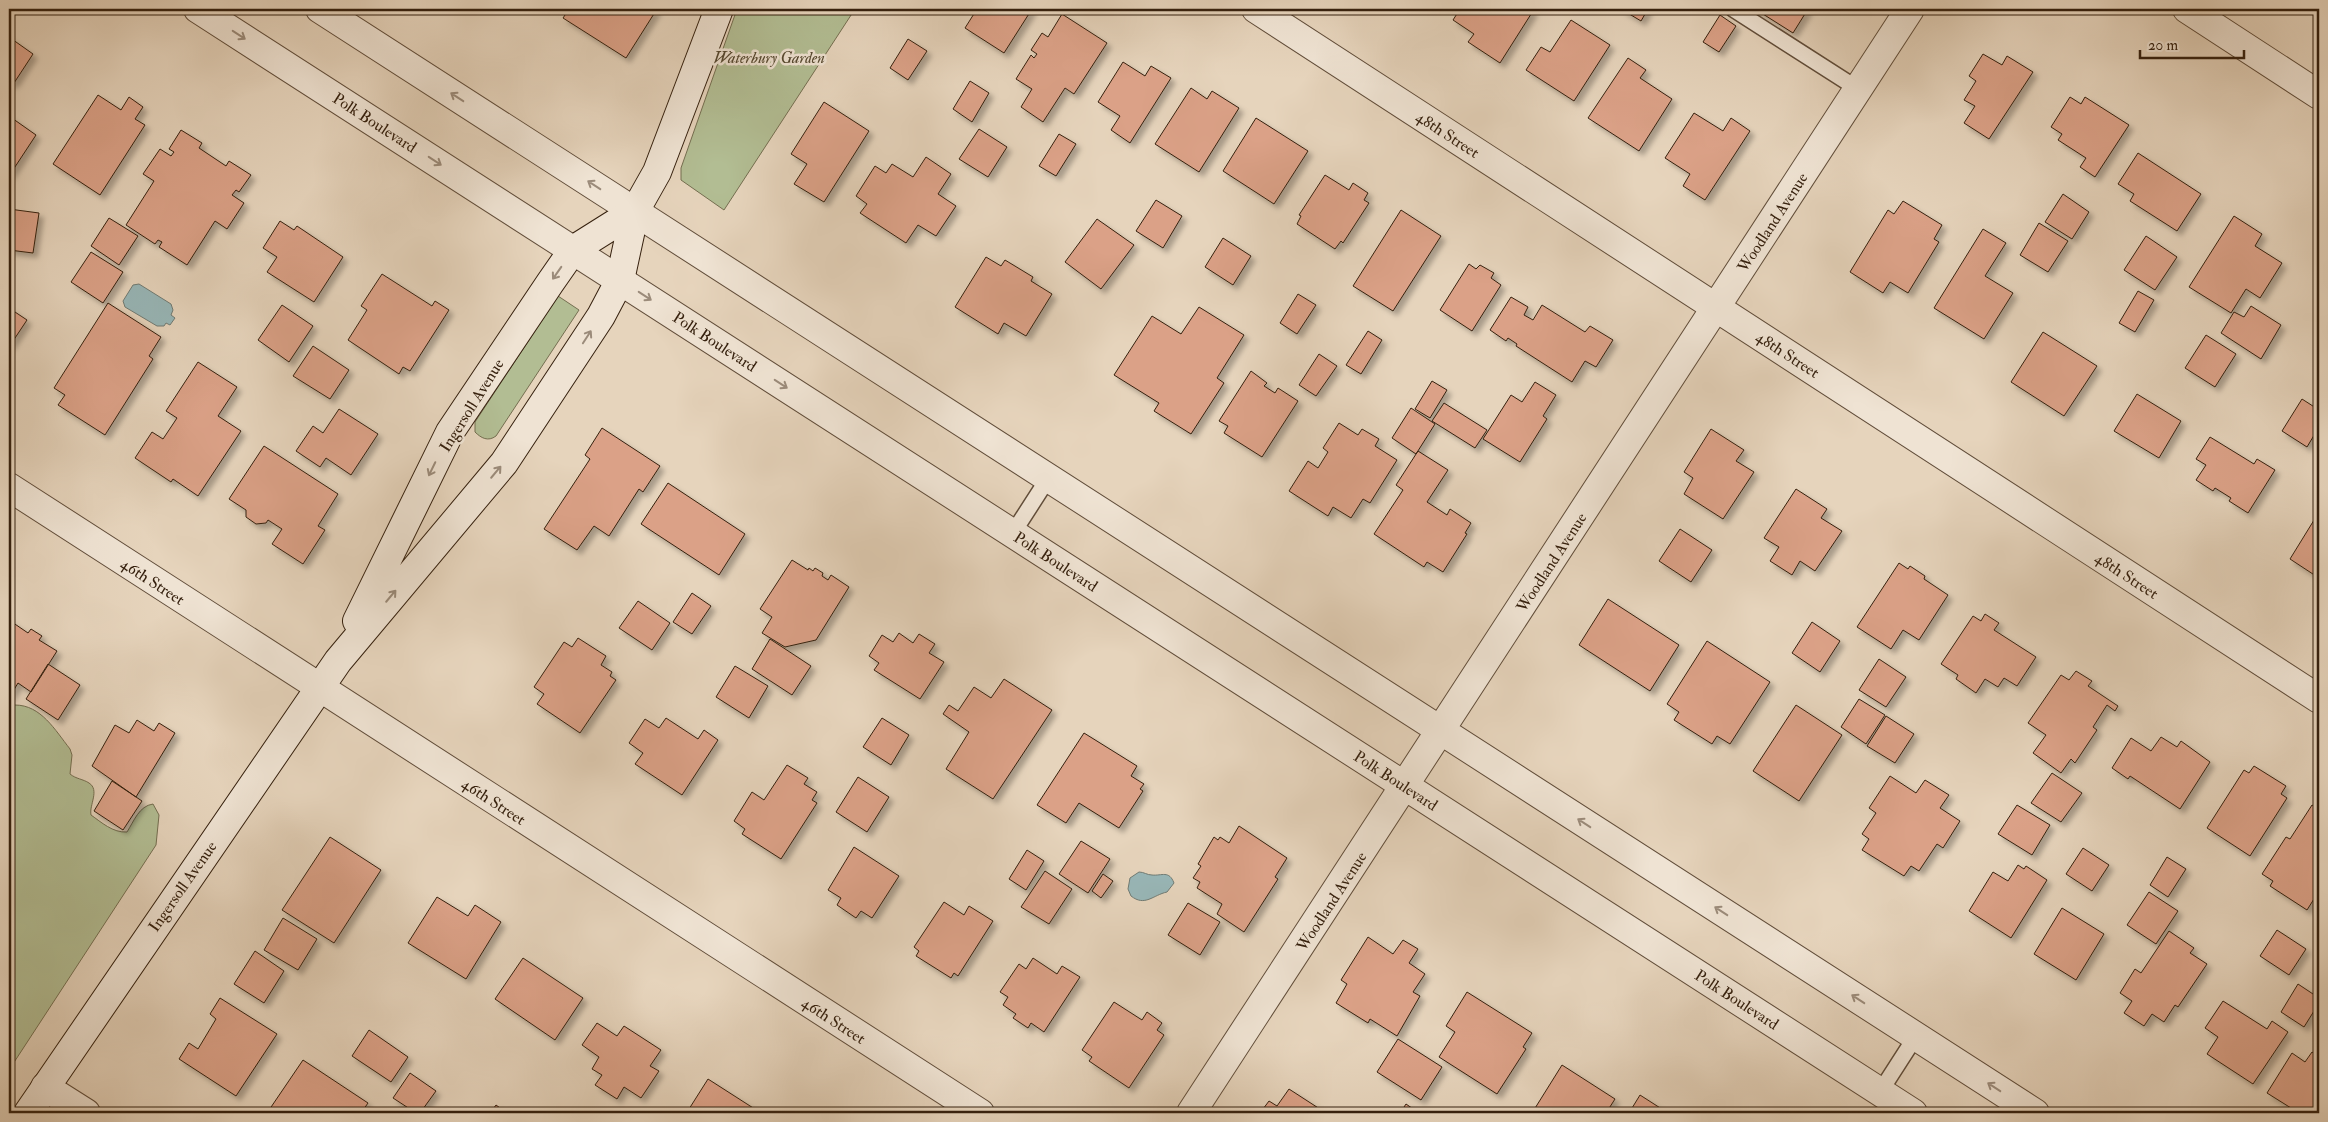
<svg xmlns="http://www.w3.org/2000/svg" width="2328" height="1122" font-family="'IM FELL Double Pica',serif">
<defs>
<filter id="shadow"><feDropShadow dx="4.5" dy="4.5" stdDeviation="2.5" flood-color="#0004"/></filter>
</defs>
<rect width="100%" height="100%" fill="#e6d4bc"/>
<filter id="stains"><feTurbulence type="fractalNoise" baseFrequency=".004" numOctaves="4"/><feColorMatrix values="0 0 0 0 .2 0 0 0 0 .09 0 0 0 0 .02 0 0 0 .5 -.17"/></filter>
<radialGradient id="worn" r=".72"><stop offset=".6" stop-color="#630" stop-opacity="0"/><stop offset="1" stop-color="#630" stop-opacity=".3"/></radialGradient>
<path fill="#b2bd93" stroke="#746e50" d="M 737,9 L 855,9 L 724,210 L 681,180 L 681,168 Z
M 558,296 L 579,310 L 496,436 C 488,442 481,438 475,432 L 475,422 Z
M 15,705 C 41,705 55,730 70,749 L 72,755 L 70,774 C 76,779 83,779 89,783 C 100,790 89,805 91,815 C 101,822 113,833 127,832 C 134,821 139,806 153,804 L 159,815 L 156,845 L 9,1070 L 9,709 Z"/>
<path fill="#98b7b8" stroke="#707b74" d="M 139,284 L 171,304 L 173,310 L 171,315 L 175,318 L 170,325 L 166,323 L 164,326 L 157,326 L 125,307 L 123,301 L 133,285 Z
M 1139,872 C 1144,872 1147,875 1152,875 C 1162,876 1169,870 1174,883 L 1167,892 C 1153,895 1145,907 1131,896 L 1128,889 L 1130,878 Z"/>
<path fill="#dba187" stroke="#35200e" filter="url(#shadow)" d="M 569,9 L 657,9 L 626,58 L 563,18 Z
M 977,9 L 1032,9 L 1004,53 L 965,28 Z
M 1460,9 L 1530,9 L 1533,11 L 1500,63 L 1468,42 L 1474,34 L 1453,20 Z
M 1621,9 L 1648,9 L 1641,21 Z
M 1755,9 L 1808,9 L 1793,33 Z
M 1062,14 L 1107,43 L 1074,94 L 1065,88 L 1043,122 L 1021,107 L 1032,89 L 1016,79 L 1031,55 L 1034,58 L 1037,54 L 1031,50 L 1042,33 L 1048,37 Z
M 1720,15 L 1736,26 L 1719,52 L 1703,42 Z
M 1571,20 L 1610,45 L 1574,101 L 1526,70 L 1541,47 L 1550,52 Z
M 9,37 L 33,54 L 14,83 L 11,82 L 9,86 Z
M 908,39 L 927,51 L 908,80 L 890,68 Z
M 1983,54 L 2002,65 L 2007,56 L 2033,72 L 1989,139 L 1964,123 L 1975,106 L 1964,100 L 1976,81 L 1969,76 Z
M 1628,58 L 1646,70 L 1640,78 L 1672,99 L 1639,151 L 1588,118 Z
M 1123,62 L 1145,76 L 1151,66 L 1171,78 L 1130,143 L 1111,130 L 1120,116 L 1098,102 Z
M 970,81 L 989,93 L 972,122 L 953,109 Z
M 1191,88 L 1207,99 L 1212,91 L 1239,108 L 1199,172 L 1155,144 Z
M 98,95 L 121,110 L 129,97 L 143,107 L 135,119 L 145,125 L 100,195 L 53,164 Z
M 2070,97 L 2081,104 L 2085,97 L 2129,125 L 2095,177 L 2080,167 L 2086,158 L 2058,140 L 2062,134 L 2051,127 Z
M 824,102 L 869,131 L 824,202 L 794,184 L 807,164 L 791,154 Z
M 1694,113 L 1723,131 L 1731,118 L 1750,131 L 1705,200 L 1683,186 L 1690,174 L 1665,158 Z
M 9,116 L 36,135 L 9,176 Z
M 1256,118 L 1308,151 L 1274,204 L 1223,171 Z
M 979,129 L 1007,147 L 988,177 L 959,159 Z
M 181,130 L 202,143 L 199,148 L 226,166 L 229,161 L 251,175 L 239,192 L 236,190 L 232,195 L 244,203 L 227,229 L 215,221 L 187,265 L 159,247 L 162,242 L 158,240 L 155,244 L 126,225 L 154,181 L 143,174 L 160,149 L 171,156 L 174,152 L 169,149 Z
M 1059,134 L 1076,144 L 1056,176 L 1039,166 Z
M 2138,153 L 2201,194 L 2177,231 L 2130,201 L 2134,194 L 2118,184 Z
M 926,157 L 951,174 L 938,194 L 956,206 L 936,236 L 918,225 L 906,243 L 860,213 L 867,204 L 856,196 L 875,166 L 886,173 L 892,164 L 913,177 Z
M 1325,175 L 1349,190 L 1353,183 L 1368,193 L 1364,200 L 1369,203 L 1343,243 L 1341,241 L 1335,249 L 1297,224 L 1301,216 L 1299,215 Z
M 2063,194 L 2089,212 L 2072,239 L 2045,222 Z
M 1156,200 L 1182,216 L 1163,248 L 1136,231 Z
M 1903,201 L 1942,225 L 1934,239 L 1939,242 L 1908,293 L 1890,282 L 1883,293 L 1850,272 L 1888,210 L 1894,214 Z
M 9,209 L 39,213 L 33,253 L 9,250 Z
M 1401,210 L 1441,236 L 1393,311 L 1353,286 Z
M 2234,216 L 2262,234 L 2255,246 L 2282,263 L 2260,298 L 2246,289 L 2231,313 L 2189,287 Z
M 109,218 L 138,236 L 119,265 L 91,246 Z
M 1097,219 L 1134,245 L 1101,289 L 1065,262 Z
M 280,221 L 294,230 L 297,226 L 343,257 L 314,302 L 267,272 L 277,257 L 263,248 Z
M 2039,223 L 2068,241 L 2048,272 L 2020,255 Z
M 1983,229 L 2006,243 L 1985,276 L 2013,293 L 1984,339 L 1934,308 Z
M 2146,236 L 2177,257 L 2155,290 L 2124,270 Z
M 1223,238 L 1251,256 L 1233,285 L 1205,267 Z
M 91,252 L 123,272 L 103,303 L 71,282 Z
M 986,257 L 1001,266 L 1005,260 L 1033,277 L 1031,281 L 1052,294 L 1026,336 L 1004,323 L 998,334 L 955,307 Z
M 1469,264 L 1476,269 L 1480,265 L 1494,273 L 1491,278 L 1501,285 L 1472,331 L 1440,310 Z
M 382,274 L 432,306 L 435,301 L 449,310 L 410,371 L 403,367 L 399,374 L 348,340 L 367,310 L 361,306 Z
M 2138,291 L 2154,300 L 2135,332 L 2119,323 Z
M 1298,294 L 1316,305 L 1297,334 L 1280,323 Z
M 1511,297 L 1528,307 L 1524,315 L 1533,320 L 1542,305 L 1585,332 L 1590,326 L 1613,340 L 1596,367 L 1585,361 L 1572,382 L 1516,346 L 1517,344 L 1508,338 L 1506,341 L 1490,330 Z
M 108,303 L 161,337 L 149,356 L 153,359 L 105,435 L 58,405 L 65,395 L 54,388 Z
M 282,305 L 313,326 L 289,362 L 258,340 Z
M 2251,306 L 2281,325 L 2261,359 L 2221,333 L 2234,312 L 2244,317 Z
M 1199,307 L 1244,335 L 1217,378 L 1224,383 L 1191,434 L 1154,411 L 1159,403 L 1114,375 L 1152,316 L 1181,334 Z
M 9,308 L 27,320 L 9,347 Z
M 1368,331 L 1382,340 L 1361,374 L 1346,365 Z
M 2043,332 L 2097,366 L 2064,416 L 2011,382 Z
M 2206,335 L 2236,354 L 2215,387 L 2185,368 Z
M 313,346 L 349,370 L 330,399 L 293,376 Z
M 1319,354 L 1337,366 L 1316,396 L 1299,385 Z
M 198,362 L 237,387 L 218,416 L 241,431 L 198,496 L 173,479 L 171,482 L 135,458 L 152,432 L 163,439 L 177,418 L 166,411 Z
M 1251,371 L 1267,383 L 1264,386 L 1275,393 L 1278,388 L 1298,401 L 1262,457 L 1224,433 L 1228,426 L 1219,421 Z
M 1432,381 L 1447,390 L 1430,418 L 1415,409 Z
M 1535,382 L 1556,395 L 1543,416 L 1547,419 L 1520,462 L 1483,439 L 1511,395 L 1522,402 Z
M 2137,394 L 2181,421 L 2159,458 L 2114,431 Z
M 2302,399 L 2319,410 L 2319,427 L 2307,447 L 2282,431 Z
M 1444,403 L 1487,430 L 1475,448 L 1432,421 Z
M 1411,408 L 1435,424 L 1416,454 L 1392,438 Z
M 339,409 L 378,434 L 351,475 L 326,458 L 320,467 L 296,451 L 313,426 L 323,433 Z
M 1339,423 L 1358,435 L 1362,429 L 1379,439 L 1375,446 L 1397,460 L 1370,503 L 1363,499 L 1351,518 L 1333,507 L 1328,516 L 1289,491 L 1308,461 L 1318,468 L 1328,452 L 1323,448 Z
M 602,428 L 660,466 L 643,492 L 639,489 L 609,536 L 594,526 L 577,550 L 544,529 L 590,459 L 585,455 Z
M 1711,429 L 1744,450 L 1736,461 L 1754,472 L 1723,519 L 1684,494 L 1693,478 L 1684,472 Z
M 2210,437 L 2254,464 L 2257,459 L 2275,470 L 2248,513 L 2229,501 L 2231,498 L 2215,488 L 2213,491 L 2196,480 L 2206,465 L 2196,459 Z
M 264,446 L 338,494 L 318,526 L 325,530 L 303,564 L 272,544 L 282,529 L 268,520 L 266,523 L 256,524 L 246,517 L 246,510 L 229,499 Z
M 1418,451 L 1448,470 L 1427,502 L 1447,515 L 1450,509 L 1471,523 L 1465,533 L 1467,534 L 1443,572 L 1427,562 L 1424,567 L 1374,534 L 1403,490 L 1396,485 Z
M 668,483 L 745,534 L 719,575 L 641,524 Z
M 1796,489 L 1827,509 L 1821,518 L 1842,531 L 1815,571 L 1800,561 L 1792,575 L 1770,561 L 1779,547 L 1764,538 Z
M 2319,512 L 2319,578 L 2290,559 Z
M 1680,529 L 1712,550 L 1691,582 L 1659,561 Z
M 792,560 L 808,570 L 809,568 L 813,571 L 815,568 L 823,573 L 822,576 L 828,580 L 831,575 L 849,587 L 816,640 L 785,647 L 762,633 L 772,617 L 760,609 Z
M 1899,563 L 1908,569 L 1910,566 L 1925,576 L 1924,579 L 1948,595 L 1919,640 L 1903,630 L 1891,649 L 1857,627 Z
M 692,593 L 711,606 L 692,634 L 673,622 Z
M 1608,599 L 1679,645 L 1650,691 L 1579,645 Z
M 638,601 L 670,623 L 652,650 L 619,628 Z
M 1985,614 L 1999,623 L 1994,630 L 2036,657 L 2017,686 L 2004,678 L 1998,687 L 1985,679 L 1976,693 L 1956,679 L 1958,675 L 1941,664 L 1973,616 L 1981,621 Z
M 9,620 L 28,633 L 31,629 L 42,636 L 39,640 L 57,651 L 31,692 L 18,683 L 9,698 Z
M 1812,622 L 1840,641 L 1820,672 L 1792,653 Z
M 899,633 L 913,643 L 919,634 L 935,644 L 929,653 L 944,662 L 920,699 L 874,670 L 879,663 L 869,656 L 882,635 L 893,642 Z
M 578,638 L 606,656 L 601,665 L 612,672 L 610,676 L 616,680 L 580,733 L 537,704 L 544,694 L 534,687 L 564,642 L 572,647 Z
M 770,639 L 811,666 L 792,695 L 752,669 Z
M 1707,641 L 1770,682 L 1730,744 L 1717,736 L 1712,744 L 1674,720 L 1679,712 L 1667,704 Z
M 1879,659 L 1906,677 L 1886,707 L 1859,690 Z
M 48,664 L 80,685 L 58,720 L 26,699 Z
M 735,666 L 768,686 L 749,718 L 716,697 Z
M 2076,671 L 2092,681 L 2088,686 L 2118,706 L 2115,711 L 2107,705 L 2093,727 L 2097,730 L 2075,763 L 2071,759 L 2061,773 L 2033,753 L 2046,735 L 2028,723 L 2061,675 L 2069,680 Z
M 1004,679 L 1052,710 L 993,799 L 946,769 L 969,732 L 943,714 L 949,705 L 958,711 L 974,687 L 991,698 Z
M 1859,699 L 1885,715 L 1866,744 L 1841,727 Z
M 1796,705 L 1842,735 L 1799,801 L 1753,771 Z
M 1886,716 L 1914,734 L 1895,763 L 1867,746 Z
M 666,718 L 698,739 L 704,730 L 718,740 L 682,795 L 635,764 L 643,753 L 629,743 L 645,719 L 659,728 Z
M 882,718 L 909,735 L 891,765 L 863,747 Z
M 137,720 L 154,731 L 159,723 L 175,733 L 136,797 L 92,766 L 115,725 L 129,733 Z
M 1084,733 L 1137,766 L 1131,776 L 1144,784 L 1140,789 L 1143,791 L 1119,828 L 1079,803 L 1066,823 L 1037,805 Z
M 2161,737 L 2177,747 L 2181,741 L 2210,762 L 2180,809 L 2130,776 L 2128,779 L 2112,768 L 2131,738 L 2151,751 Z
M 787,765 L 808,778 L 804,784 L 817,792 L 812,800 L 817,803 L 781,859 L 742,834 L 745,829 L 734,821 L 752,792 L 764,800 Z
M 2254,766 L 2286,786 L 2281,794 L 2287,798 L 2250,856 L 2207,828 L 2244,770 L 2249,773 Z
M 2052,773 L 2082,793 L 2061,822 L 2031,803 Z
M 1890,776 L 1916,793 L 1925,780 L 1949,795 L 1940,808 L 1960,821 L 1943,848 L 1937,844 L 1919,871 L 1911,866 L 1904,876 L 1862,850 L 1869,839 L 1862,834 L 1876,813 L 1869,808 Z
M 858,777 L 889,797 L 867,832 L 836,812 Z
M 112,781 L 142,801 L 123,830 L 94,811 Z
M 2017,805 L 2050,825 L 2032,855 L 1998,834 Z
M 2312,805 L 2319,809 L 2319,891 L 2307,910 L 2270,886 L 2273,881 L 2262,874 L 2286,837 L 2290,839 Z
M 1239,826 L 1287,858 L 1275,877 L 1278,879 L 1244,932 L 1217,914 L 1222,904 L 1197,888 L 1200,882 L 1193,878 L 1201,866 L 1198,864 L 1214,837 L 1218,840 L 1220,837 L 1229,843 Z
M 330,837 L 381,870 L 334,943 L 282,910 Z
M 1081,841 L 1110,859 L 1088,893 L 1059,874 Z
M 854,847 L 899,876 L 872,918 L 861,911 L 856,918 L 837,905 L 841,898 L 828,890 Z
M 2083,848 L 2109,865 L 2092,891 L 2066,874 Z
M 1027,850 L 1044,861 L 1026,890 L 1009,879 Z
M 2167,857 L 2186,869 L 2168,897 L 2150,885 Z
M 2018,865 L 2024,869 L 2026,866 L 2047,880 L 2011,938 L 1969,911 L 1993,872 L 2008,881 Z
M 1045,871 L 1072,889 L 1049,924 L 1021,907 Z
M 1103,874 L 1113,881 L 1101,898 L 1092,891 Z
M 2149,892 L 2178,911 L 2156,944 L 2127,925 Z
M 437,897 L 468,916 L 475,905 L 501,922 L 466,979 L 408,943 Z
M 944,902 L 964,915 L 969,906 L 993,921 L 958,976 L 954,973 L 951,978 L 916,956 L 919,951 L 914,947 Z
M 1188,903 L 1220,922 L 1200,955 L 1168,935 Z
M 2062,908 L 2104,934 L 2076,980 L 2034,954 Z
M 283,918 L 317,939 L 298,970 L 264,950 Z
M 2277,930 L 2306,949 L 2289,975 L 2260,956 Z
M 2169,931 L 2194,948 L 2190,953 L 2207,964 L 2178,1007 L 2175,1005 L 2164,1022 L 2152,1014 L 2144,1026 L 2124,1013 L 2132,1001 L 2120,993 L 2135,969 L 2141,973 Z
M 1368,937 L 1393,954 L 1403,940 L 1418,949 L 1409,963 L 1425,974 L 1413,992 L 1420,996 L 1397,1036 L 1370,1019 L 1368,1023 L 1336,1003 L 1347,984 L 1341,980 Z
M 255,951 L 284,971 L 264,1003 L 234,984 Z
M 523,958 L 583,998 L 555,1040 L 495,999 Z
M 1033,958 L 1057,974 L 1062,966 L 1080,977 L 1044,1032 L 1031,1023 L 1028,1028 L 1013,1018 L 1016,1014 L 1003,1005 L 1008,997 L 1000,992 L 1019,964 L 1026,969 Z
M 2298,984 L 2319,998 L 2319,1003 L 2304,1027 L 2281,1012 Z
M 1467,992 L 1532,1033 L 1523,1047 L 1526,1049 L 1497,1094 L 1439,1057 L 1455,1032 L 1446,1026 Z
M 220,998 L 277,1034 L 236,1096 L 179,1059 L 189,1043 L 198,1049 L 216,1019 L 210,1014 Z
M 2223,1001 L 2267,1029 L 2272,1021 L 2288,1032 L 2253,1084 L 2207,1054 L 2218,1037 L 2205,1028 Z
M 1114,1002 L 1142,1020 L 1147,1012 L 1162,1023 L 1157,1030 L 1164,1035 L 1129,1088 L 1089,1061 L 1092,1057 L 1082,1050 Z
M 597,1023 L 617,1036 L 624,1026 L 661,1050 L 650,1066 L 659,1071 L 641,1098 L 624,1087 L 617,1099 L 595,1085 L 602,1075 L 592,1069 L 599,1057 L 582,1045 Z
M 369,1030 L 408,1057 L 391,1082 L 352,1056 Z
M 1398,1039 L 1442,1067 L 1421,1100 L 1377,1072 Z
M 2312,1052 L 2319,1057 L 2319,1113 L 2299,1113 L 2267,1093 L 2292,1053 L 2305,1062 Z
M 303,1060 L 368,1103 L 361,1113 L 267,1113 Z
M 1562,1065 L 1615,1099 L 1606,1113 L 1532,1113 Z
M 410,1073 L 436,1091 L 420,1113 L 416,1113 L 393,1098 Z
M 708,1079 L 761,1113 L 696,1113 L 689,1109 Z
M 1289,1089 L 1326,1113 L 1260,1113 L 1269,1101 L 1277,1106 Z
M 1640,1095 L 1668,1113 L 1629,1113 Z
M 1406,1104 L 1419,1113 L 1400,1113 Z
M 496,1105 L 507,1113 L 490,1113 Z"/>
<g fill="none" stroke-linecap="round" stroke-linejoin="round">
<defs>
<path id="service" d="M 1733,9 L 1858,89
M 1013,533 L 1049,477
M 1880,1092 L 1916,1036"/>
<path id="minor" d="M 198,9 L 1913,1113
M 320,9 L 2035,1113
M 1256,9 L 2319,699
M 2187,9 L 2319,95
M 9,487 L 980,1113
M 45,1087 L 86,1113
M 1191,1113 L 1910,9"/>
<path id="secondary" d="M 357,621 L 450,432 L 550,283 L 573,250 L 635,211
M 28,1113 L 338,661 L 504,463 L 601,316 L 620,280 L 635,211 L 657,172 L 719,9"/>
</defs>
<use href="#service" stroke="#614d3a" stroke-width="18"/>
<use href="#minor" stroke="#614d3a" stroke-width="30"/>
<use href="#secondary" stroke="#35200e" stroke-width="30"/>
<use href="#service" stroke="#efe3d3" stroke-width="15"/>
<use href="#minor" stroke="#efe3d3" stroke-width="28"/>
<use href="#secondary" stroke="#efe3d3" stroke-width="28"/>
</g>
<defs><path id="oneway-shaft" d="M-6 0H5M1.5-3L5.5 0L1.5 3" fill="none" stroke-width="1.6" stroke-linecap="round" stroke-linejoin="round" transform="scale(1.25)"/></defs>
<g stroke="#9b8b7a">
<use href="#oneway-shaft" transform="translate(239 35) rotate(33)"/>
<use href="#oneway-shaft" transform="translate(457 97) rotate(-147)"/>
<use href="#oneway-shaft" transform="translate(435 161) rotate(33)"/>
<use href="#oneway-shaft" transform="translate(594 185) rotate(-147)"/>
<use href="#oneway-shaft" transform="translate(557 273) rotate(125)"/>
<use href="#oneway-shaft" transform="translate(645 296) rotate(33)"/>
<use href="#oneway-shaft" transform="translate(587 337) rotate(-57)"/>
<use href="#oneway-shaft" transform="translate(781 384) rotate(33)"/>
<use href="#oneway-shaft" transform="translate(432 469) rotate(116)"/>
<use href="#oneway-shaft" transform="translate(496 472) rotate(-50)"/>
<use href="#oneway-shaft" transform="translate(391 596) rotate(-50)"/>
<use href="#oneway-shaft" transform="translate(1584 823) rotate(-147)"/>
<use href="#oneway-shaft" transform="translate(1721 911) rotate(-147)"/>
<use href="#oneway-shaft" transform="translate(1858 999) rotate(-147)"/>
<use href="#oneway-shaft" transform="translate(1994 1087) rotate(-147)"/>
</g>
<g text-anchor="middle" stroke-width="5" stroke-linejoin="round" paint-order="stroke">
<g font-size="16" font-style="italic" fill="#54472f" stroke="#efe3d3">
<text x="769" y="63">Waterbury Garden</text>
</g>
<g font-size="16" fill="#35200e" stroke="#efe3d3">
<text transform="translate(375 122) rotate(33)" y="6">Polk Boulevard</text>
<text transform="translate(1448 134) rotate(33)" y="6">48th Street</text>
<text transform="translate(1772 222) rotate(-57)" y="6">Woodland Avenue</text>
<text transform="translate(715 341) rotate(33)" y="6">Polk Boulevard</text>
<text transform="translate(1788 354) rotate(33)" y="6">48th Street</text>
<text transform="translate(471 405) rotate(-58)" y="6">Ingersoll Avenue</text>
<text transform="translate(1056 561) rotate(33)" y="6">Polk Boulevard</text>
<text transform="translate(1551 562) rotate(-57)" y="6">Woodland Avenue</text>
<text transform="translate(2127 575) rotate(33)" y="6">48th Street</text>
<text transform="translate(153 581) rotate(33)" y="6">46th Street</text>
<text transform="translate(1396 780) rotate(33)" y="6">Polk Boulevard</text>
<text transform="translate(494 801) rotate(33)" y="6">46th Street</text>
<text transform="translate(182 886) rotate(-55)" y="6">Ingersoll Avenue</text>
<text transform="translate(1331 901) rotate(-57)" y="6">Woodland Avenue</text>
<text transform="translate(1737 999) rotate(33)" y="6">Polk Boulevard</text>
<text transform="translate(834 1020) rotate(33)" y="6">46th Street</text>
</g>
</g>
<rect width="2328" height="1122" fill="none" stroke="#e6d4bc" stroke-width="30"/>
<rect x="10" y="10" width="2308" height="1102" fill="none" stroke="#35200e" stroke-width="2.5"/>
<rect x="15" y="15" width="2298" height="1092" fill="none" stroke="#35200e"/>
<path d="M2140 50v8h104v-8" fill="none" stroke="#35200e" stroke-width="2.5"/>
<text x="2148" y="50" font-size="15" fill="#35200e" stroke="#efe3d3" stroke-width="4" paint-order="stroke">20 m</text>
<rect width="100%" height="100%" filter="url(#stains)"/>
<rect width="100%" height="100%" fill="url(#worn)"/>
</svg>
